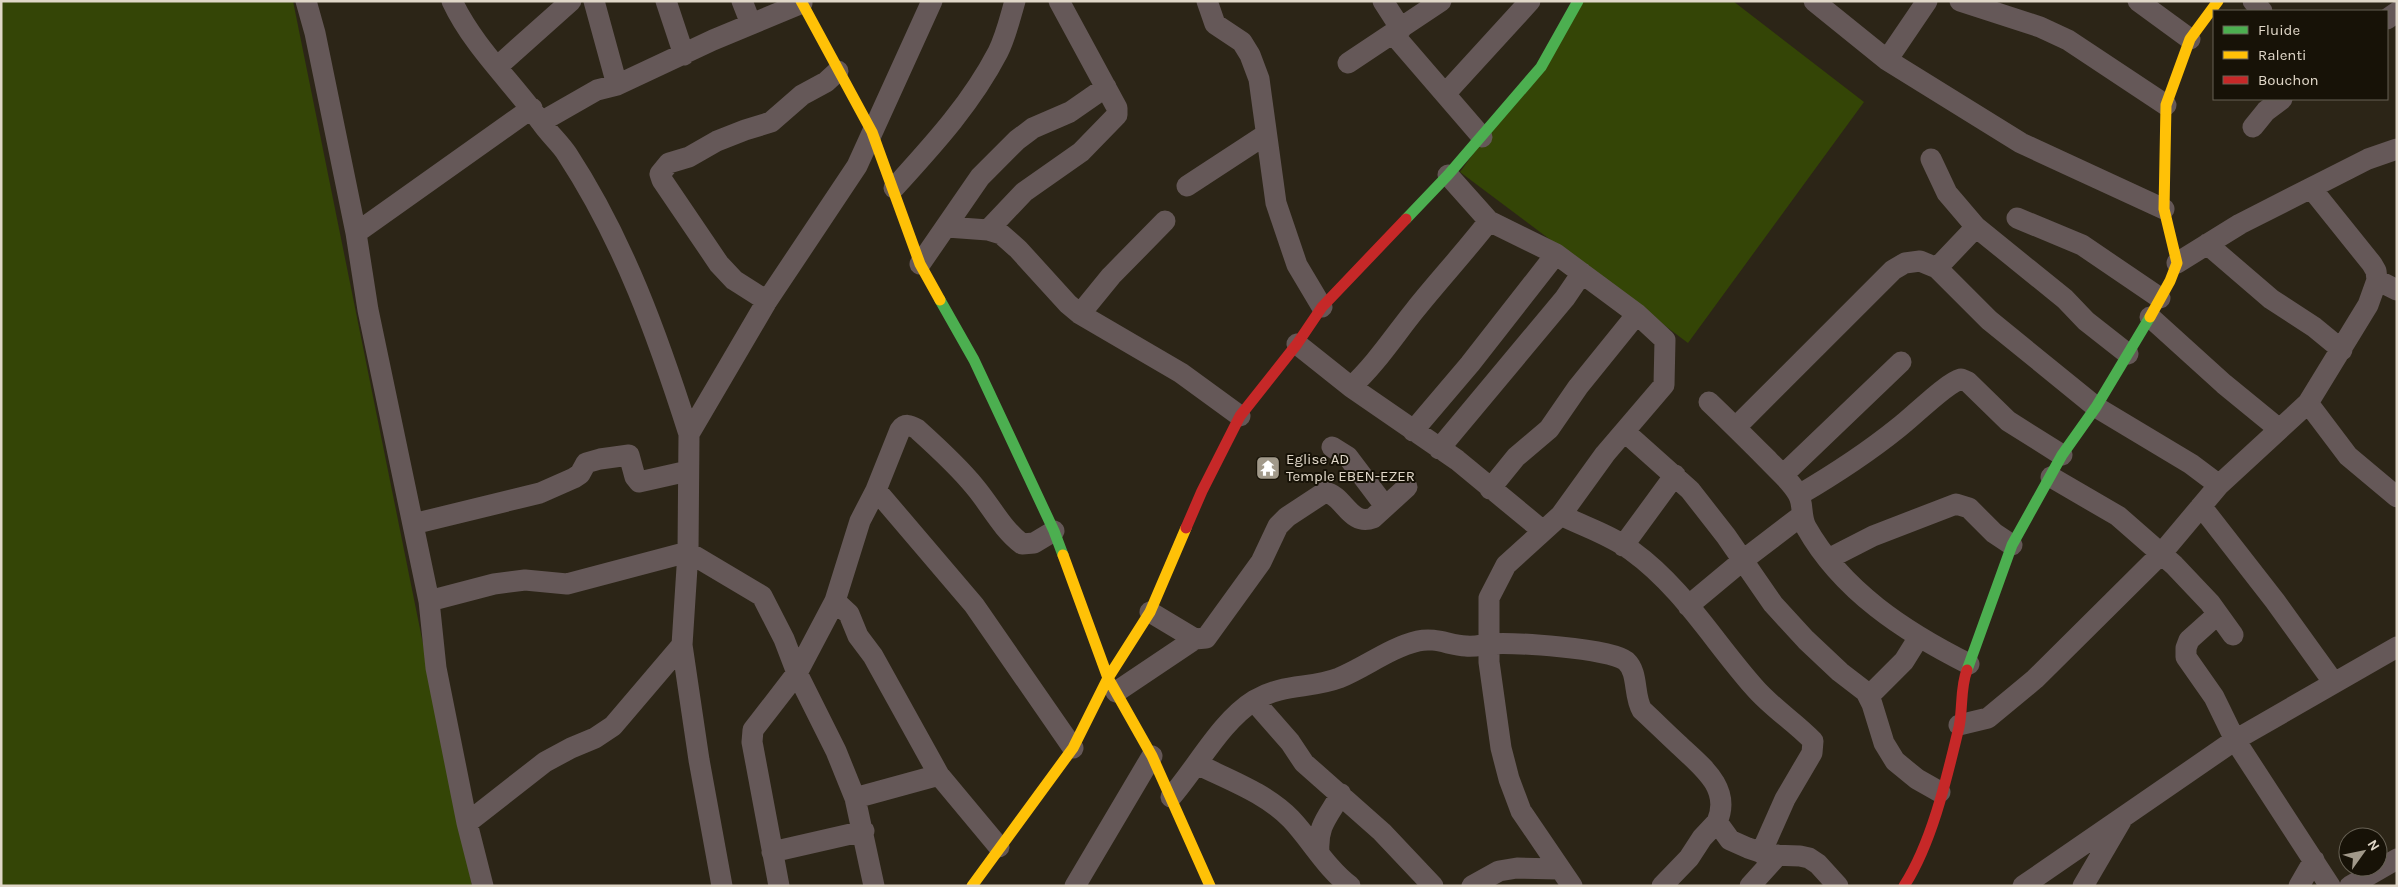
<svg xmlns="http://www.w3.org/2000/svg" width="2398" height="887" font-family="Karla,sans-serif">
<rect width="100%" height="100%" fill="#2c2517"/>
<path fill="#344506" d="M 1,1 L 293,1 L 472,886 L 1,886 Z
M 1584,1 L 1733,1 L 1864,102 L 1688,343 L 1460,172 Z"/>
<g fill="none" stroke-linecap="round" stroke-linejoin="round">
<path stroke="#655858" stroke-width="21" d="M 306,1 L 315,33 L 356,233 L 368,310 L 429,601 L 436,668 L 467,823 L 483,886
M 452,1 C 473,46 512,82 541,122 C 549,134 560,143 567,154 C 624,241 658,337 689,434
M 594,1 L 617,85
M 666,1 L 684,55
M 742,1 L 751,24
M 1207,1 L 1215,24 L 1242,42 L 1250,55 L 1259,79 L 1276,203 L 1297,265 L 1322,307
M 1383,1 L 1401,29
M 1814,1 L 1887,60 L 2021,143 L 2164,209
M 1960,1 L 2040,27 L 2068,40 L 2166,105
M 2138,1 L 2190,39
M 2253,1 L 2262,11
M 2387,19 L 2397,12
M 1394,35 L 1482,137
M 1887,60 L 1927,1
M 1348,63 L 1441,1
M 497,67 L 571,1
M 1445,94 L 1530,1
M 541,122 L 597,90 L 617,85 L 713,40 L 802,3
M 2253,127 L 2266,111 L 2282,99
M 1931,159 L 1947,193 L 1976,227 L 2065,299 L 2086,321 L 2128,354
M 1448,175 L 1489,221 L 1556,254 L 1637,314 L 1665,340 L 1664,385 L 1605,454 L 1561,515 L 1506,565 L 1489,598 L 1489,662 L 1501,748 L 1509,779 L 1521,811 L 1572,886
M 1187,186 L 1265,135
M 894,188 C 933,145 971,104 998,52 C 1006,36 1010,18 1015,1
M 2017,218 L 2082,245 L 2160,298
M 947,227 L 988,230 L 1001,234 L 1018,249 L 1068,304 L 1080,314 L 1181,373 L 1240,416
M 988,230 L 1024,192 L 1081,152 L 1117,115 L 1117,108 L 1059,1
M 356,233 L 532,108
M 2207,244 L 2271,299 L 2314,327 L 2342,350
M 2177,263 L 2240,224 L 2368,159 L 2397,149
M 920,264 L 980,177 L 1017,140 L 1033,128 L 1070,112 L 1106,87
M 1937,268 L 1976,227
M 2377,280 L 2397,290
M 767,301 L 734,280 L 719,264 L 662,180 L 660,174 L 669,163 L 689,157 L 717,141 L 745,130 L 771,122 L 802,95 L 826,82 L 838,71
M 1080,314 L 1111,276 L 1165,221
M 2150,317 L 2224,384 L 2279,429
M 1297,344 L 1351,387 L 1457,460 L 1543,531
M 1351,387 C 1376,364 1394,336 1415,310 C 1439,280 1465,252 1489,221
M 1709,402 C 1729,421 1749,441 1768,460 C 1778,471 1791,481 1798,494 C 1804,504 1800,515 1806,527 C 1842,591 1905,632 1969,664
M 2308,403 L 2348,456 L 2397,497
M 1736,427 L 1893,270 L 1905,263 L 1920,261 L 1937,268 L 1989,320 L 2096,407 L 2191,464 L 2219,485
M 1413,431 L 1470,364 L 1556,254
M 1625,432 L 1690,490 L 1726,536 L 1773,604 L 1806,640 L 1840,672 L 1866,692 L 1872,704 L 1884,743 L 1895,761 L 1917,779 L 1940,792
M 1332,447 L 1348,457 L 1385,506
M 1439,449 L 1565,298 L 1582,273
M 1783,475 L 1901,362
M 2051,477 L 2118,516 L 2174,565 L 2210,603 L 2233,635
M 1490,489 L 1516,457 L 1549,429 L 1578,387 L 1637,314
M 876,490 L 900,430 C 905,423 910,425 917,429 C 937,447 958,466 975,487 C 991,506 1002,529 1022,544 L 1034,543 L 1054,531
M 1799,495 C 1833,475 1867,453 1898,428 C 1914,416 1946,383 1961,379 L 1968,382 L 2008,421 L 2062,455
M 2201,506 L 2275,601 L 2334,683
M 1561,515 C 1585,527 1611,535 1632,551 C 1682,587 1714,642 1754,687 C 1772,708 1795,722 1813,741 L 1812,753 L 1785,799 L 1761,853
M 413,524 L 540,493 L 574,478 L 580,474 L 586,463 L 600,459 L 629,455 L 635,477 L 639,482 L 688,471
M 1623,546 L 1675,475
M 1828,559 L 1873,536 L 1956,504 L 1969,508 L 1994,533 L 2012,545
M 429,601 L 494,584 L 525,580 L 567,584 L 688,552 L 762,596 L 784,639 L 797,673 L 836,751 L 855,798 L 874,886
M 835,601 L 849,614 L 858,636 L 873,656 L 939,775 L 999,847
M 1688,606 L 1742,561 L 1801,516
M 1150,612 L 1195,639 L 1206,638 L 1261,562 L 1278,526 L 1287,517 L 1325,492 C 1344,495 1350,527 1373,518 L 1407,487
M 2218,614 L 2189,640 L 2186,648 L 2186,657 L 2214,697 L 2235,740 L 2330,886
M 1116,692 L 1195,639
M 1869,696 L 1904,661 L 1919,637
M 1254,701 L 1290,742 L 1304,763 L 1382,832 L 1433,886
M 1959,725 L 1988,718 L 2035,679 L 2161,554 L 2219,485 L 2308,403 L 2368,305 L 2377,280 L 2376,271 L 2372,264 L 2311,188
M 1197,764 C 1229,780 1266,793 1291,819 C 1311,840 1326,868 1350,886
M 1171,797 C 1198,766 1221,721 1255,700 C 1284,683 1310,689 1339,678 C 1366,667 1389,648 1418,641 C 1435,637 1449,645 1466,646 C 1474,647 1481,645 1488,644 C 1511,642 1611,648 1626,661 C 1639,673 1633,695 1642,710 C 1655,722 1667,734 1679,745 C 1701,766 1732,788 1717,822 L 1730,840 L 1748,848 L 1769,855 L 1800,856 L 1809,858 L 1818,864 L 1838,886
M 855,798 L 939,775
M 467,823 L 545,762 L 571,748 L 595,738 L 613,726 L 682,645
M 772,852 L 864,831
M 1319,853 C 1317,825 1328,817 1341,794
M 722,886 L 699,760 L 682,645 L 688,552 L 689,434 L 767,301 L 857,166 L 932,1
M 779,886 L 752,742 L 753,730 L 797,673 L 835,601 L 860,521 L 876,490 L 974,605 L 1073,748
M 1075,886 L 1152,756
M 1472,886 L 1499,871 L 1517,868 L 1559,869
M 1662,886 L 1689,858 L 1702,838 L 1717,822
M 1750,886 L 1778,855
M 2023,886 L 2235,740 L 2397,647
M 2083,886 L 2121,821
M 2299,886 L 2314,860
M 2350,886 L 2397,859"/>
<path stroke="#4caf50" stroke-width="11" d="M 1406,219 L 1448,175 L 1541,67 L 1578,1
M 940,300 L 974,360 L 1054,531 L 1063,555
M 1967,670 L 2012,545 L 2062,455 L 2096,407 L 2150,317"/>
<path stroke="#ffc107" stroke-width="11" d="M 801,1 L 872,132 L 920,264 L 940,300
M 2150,317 L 2170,281 L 2177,263 L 2164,209 L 2166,105 L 2190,39 L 2218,1
M 1063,555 L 1108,678 L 1152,756 L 1210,886
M 972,886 L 1073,748 L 1108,678 L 1150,612 L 1186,528"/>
<path stroke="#c62828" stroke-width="11" d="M 1186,528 L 1202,491 L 1240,416 L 1297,344 L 1322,307 L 1406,219
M 1904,886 C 1932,843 1947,777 1959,727 C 1963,708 1960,688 1967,670"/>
</g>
<defs>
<symbol id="temple-square" viewBox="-11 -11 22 22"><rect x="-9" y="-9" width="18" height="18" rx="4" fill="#a1998a" stroke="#171207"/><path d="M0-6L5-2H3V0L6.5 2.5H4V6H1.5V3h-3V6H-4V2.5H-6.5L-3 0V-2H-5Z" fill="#fff"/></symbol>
</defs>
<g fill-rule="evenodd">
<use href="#temple-square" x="1254" y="454" width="28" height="28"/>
</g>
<g text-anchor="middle" stroke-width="4" stroke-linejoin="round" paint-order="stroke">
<g font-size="15" fill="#e0d7c8" stroke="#171207" text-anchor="start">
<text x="1286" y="464">Eglise AD<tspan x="1286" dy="17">Temple EBEN-EZER</tspan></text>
</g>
</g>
<rect width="2398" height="887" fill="none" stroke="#e0d7c8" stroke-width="5"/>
<rect x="2213" y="10" width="175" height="90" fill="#171207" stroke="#676154"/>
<rect x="2223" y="26" width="25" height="8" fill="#4caf50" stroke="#676154"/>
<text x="2258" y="35" font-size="15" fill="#e0d7c8">Fluide</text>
<rect x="2223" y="51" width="25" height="8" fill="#ffc107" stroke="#676154"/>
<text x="2258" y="60" font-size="15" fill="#e0d7c8">Ralenti</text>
<rect x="2223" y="76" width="25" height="8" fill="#c62828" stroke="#676154"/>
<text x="2258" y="85" font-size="15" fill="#e0d7c8">Bouchon</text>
<g transform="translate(2363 852) rotate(57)"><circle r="24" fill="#171207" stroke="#676154"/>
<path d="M0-4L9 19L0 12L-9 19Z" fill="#a1998a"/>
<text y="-8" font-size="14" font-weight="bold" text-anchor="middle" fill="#e0d7c8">N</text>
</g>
</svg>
